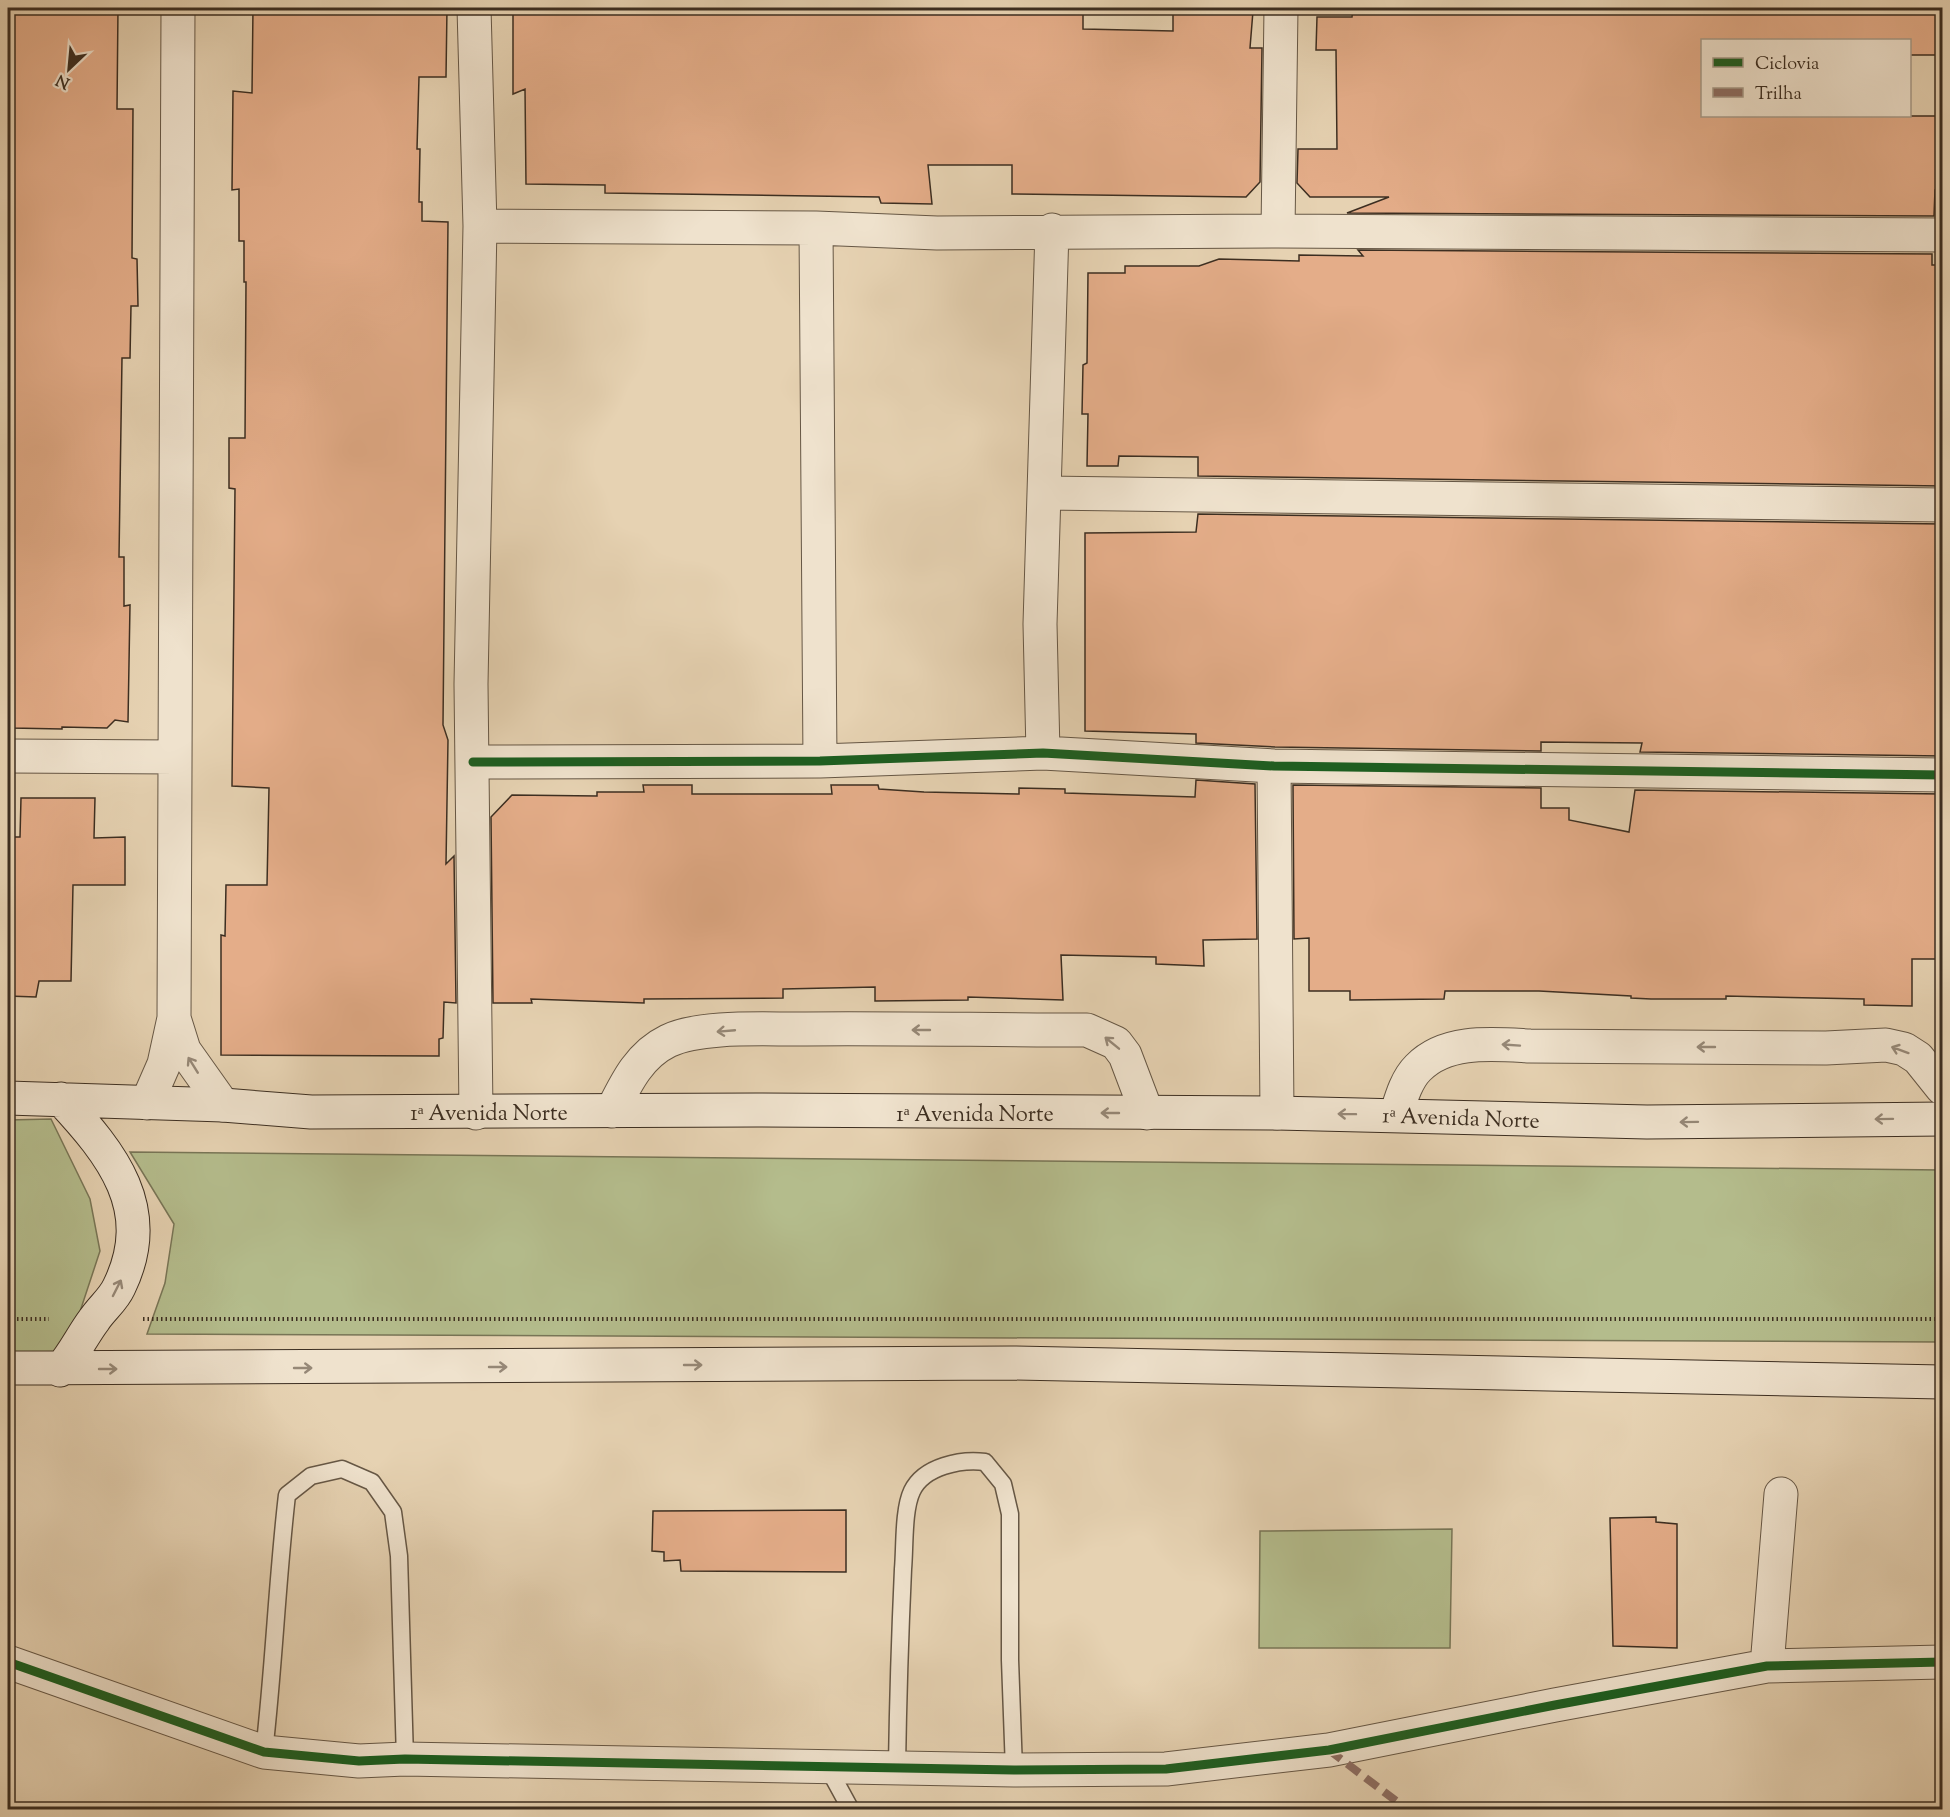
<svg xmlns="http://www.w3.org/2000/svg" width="1950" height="1817" font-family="'Sorts Mill Goudy',serif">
<rect width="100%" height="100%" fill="#e6d2b2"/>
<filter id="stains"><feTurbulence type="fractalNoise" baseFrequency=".00333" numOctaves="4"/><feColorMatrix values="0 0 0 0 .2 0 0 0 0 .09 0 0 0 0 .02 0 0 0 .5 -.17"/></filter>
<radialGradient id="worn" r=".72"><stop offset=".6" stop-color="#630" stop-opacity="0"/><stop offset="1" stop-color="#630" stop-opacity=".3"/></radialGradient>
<path fill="#b4bc8c" stroke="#787556" stroke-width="1.5" d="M 51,1119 L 90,1199 L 100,1251 L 64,1360 L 8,1358 L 8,1120 Z
M 130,1152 L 1942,1170 L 1942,1342 L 147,1334 L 165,1283 L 174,1224 Z
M 1452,1529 L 1450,1648 L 1259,1648 L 1260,1531 Z"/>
<path fill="#e4ad89" stroke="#3c2e21" stroke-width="1.5" d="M 8,8 L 118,8 L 117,109 L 133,109 L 132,258 L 137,259 L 138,306 L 131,306 L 130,358 L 122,358 L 119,557 L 124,557 L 124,606 L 130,605 L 128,722 L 115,720 L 107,728 L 62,727 L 62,729 L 11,728 L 8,726 L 8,604 L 13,604 L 14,471 L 8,471 Z
M 253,8 L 447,8 L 446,77 L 419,77 L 417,149 L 420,149 L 419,202 L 422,202 L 422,221 L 448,222 L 443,725 L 448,740 L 446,864 L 454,856 L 456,1003 L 444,1002 L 443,1038 L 439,1039 L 439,1056 L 221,1055 L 221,935 L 225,936 L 226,885 L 267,885 L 269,788 L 232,786 L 235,489 L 229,488 L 229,438 L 245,438 L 246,282 L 244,282 L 244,241 L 239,241 L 239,189 L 232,190 L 233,91 L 252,93 Z
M 513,8 L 1083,8 L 1083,29 L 1173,31 L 1173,8 L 1248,8 L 1248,11 L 1253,11 L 1250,48 L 1262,48 L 1260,182 L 1246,197 L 1012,194 L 1012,165 L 928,165 L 932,204 L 881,203 L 879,197 L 605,193 L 605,185 L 526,184 L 525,89 L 513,94 Z
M 1353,8 L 1942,8 L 1942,55 L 1910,55 L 1910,40 L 1702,40 L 1702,116 L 1937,116 L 1937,155 L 1942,155 L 1942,190 L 1935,190 L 1934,216 L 1347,213 L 1389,197 L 1310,197 L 1297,183 L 1298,149 L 1337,149 L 1336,50 L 1316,50 L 1317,17 L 1352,17 Z
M 1358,250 L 1932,254 L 1932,265 L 1942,265 L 1942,486 L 1198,476 L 1198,457 L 1119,456 L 1118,466 L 1087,466 L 1088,414 L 1082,414 L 1083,365 L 1087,363 L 1088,273 L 1125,273 L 1125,266 L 1199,266 L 1219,259 L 1299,261 L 1299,255 L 1363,256 Z
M 1198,514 L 1942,524 L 1942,756 L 1640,752 L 1642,743 L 1541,742 L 1541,751 L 1275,747 L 1196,743 L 1196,734 L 1085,731 L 1085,533 L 1196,532 Z
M 1196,780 L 1255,784 L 1257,939 L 1203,940 L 1204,966 L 1156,964 L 1156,957 L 1061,955 L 1063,1000 L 968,997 L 968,1000 L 875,1001 L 875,987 L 783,989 L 783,998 L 644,999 L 644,1003 L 531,999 L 532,1003 L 493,1003 L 491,817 L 512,795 L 597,796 L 597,792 L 644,792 L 643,785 L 692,785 L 692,794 L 832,794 L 831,785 L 878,785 L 879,789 L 924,792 L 1019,794 L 1019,788 L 1065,789 L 1065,793 L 1195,797 Z
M 1293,785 L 1541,788 L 1541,808 L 1569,808 L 1569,820 L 1629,832 L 1635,790 L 1942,794 L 1942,959 L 1912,959 L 1912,1006 L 1864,1005 L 1864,999 L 1726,996 L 1726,999 L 1651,999 L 1631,998 L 1631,996 L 1539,991 L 1445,991 L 1444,999 L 1350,1000 L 1350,991 L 1309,991 L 1309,938 L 1294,939 Z
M 21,798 L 95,798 L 94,838 L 125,837 L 125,885 L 73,885 L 71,981 L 39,981 L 36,997 L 8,996 L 8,855 L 14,856 L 14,837 L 20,837 Z
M 846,1510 L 846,1572 L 681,1571 L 680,1560 L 664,1561 L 664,1552 L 652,1551 L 653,1511 Z
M 1656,1517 L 1656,1522 L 1677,1524 L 1677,1648 L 1613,1646 L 1610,1518 Z"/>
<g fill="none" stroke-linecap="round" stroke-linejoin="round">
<defs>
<path id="service" d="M 264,1752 C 274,1666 277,1581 287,1495 L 311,1476 L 342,1469 L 372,1482 L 393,1512 L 399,1556 L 405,1759
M 827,1766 L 851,1810
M 897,1766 C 898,1700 900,1635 903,1569 C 905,1547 903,1510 912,1491 C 924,1466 961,1459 985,1462 L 1003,1484 L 1010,1514 L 1010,1660 L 1014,1770"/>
<path id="minor" d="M 474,8 L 480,226 L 471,684 L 476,1113
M 480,226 L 816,228 L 937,233 L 1278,231 L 1942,235
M 816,228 L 820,761
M 1278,231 L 1281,8
M 1045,493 L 1942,505
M 1043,753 L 1040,624 L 1052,230
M 8,756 L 175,757
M 473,762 L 820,761 L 1043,753 L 1274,766 L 1942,775
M 1274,766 L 1277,1113
M 174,1018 L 184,1050 L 223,1105
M 147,1103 L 164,1064 L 174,1018 L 178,8
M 612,1111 C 626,1083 639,1055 668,1041 C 698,1026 760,1029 794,1029 C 892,1028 989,1030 1087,1030 L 1116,1043 L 1125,1055 L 1147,1113
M 1396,1115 C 1401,1099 1406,1080 1418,1068 C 1446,1039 1493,1044 1530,1046 L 1826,1048 L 1886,1045 L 1904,1049 L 1918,1058 L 1942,1088
M 8,1662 L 264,1752 L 359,1761 L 405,1759 L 1014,1770 L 1166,1769 L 1329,1750 L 1555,1705 L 1767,1666 L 1942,1662
M 1767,1666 L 1781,1494"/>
<path id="secondary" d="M 8,1098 L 223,1105 L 311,1112 L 757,1110 L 1277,1113 L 1647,1122 L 1942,1119
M 8,1368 L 1012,1363 L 1942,1382
M 60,1370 C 74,1354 82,1336 94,1320 C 102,1308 113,1300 119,1287 C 157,1209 112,1154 61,1099"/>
</defs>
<use href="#service" stroke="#665745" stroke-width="19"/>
<use href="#minor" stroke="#665745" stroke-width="35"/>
<use href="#secondary" stroke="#3c2e21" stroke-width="35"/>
<path stroke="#3c2e21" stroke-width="4" stroke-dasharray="1.5 3" stroke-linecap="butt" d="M 8,1319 L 49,1319
M 143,1319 L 1942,1319"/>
<use href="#service" stroke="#efe2cd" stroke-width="16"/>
<use href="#minor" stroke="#efe2cd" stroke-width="33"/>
<use href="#secondary" stroke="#efe2cd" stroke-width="33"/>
<path stroke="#8d6e63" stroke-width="8" stroke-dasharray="15 8" stroke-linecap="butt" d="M 1329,1750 L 1408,1810"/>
<defs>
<path id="cycleway" d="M 473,762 L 820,761 L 1043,753 L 1274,766 L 1942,775
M 8,1662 L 264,1752 L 359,1761 L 405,1759 L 1014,1770 L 1166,1769 L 1329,1750 L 1555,1705 L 1767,1666 L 1942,1662"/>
</defs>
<use href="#cycleway" stroke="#efe2cd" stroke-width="13"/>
<use href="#cycleway" stroke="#1b5e20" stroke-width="9"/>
</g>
<defs><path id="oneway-shaft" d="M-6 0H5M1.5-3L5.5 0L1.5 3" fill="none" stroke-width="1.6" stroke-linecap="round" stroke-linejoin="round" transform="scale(1.5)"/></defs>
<g stroke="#968877">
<use href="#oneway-shaft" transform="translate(921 1030) rotate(-180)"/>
<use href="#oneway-shaft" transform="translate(726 1031) rotate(175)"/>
<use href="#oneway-shaft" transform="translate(1112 1043) rotate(-141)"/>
<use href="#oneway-shaft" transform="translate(1511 1045) rotate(-176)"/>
<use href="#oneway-shaft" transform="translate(1706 1047) rotate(-180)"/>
<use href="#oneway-shaft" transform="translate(1900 1050) rotate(-160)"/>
<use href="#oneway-shaft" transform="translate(193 1065) rotate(-122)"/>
<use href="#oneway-shaft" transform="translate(1110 1113) rotate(180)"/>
<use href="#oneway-shaft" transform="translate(1347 1114) rotate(-179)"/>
<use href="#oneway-shaft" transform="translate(1884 1119) rotate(179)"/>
<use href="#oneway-shaft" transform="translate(1689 1122) rotate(179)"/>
<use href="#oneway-shaft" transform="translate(117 1288) rotate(-63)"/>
<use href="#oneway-shaft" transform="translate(693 1365)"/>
<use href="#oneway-shaft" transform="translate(498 1367)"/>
<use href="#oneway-shaft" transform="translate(303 1368)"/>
<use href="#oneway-shaft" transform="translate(108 1369)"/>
</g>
<g text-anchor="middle" stroke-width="6" stroke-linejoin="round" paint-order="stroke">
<g font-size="22" fill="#3c2e21" stroke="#efe2cd">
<text x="489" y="1120">1ᵃ Avenida Norte</text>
<text x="975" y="1121">1ᵃ Avenida Norte</text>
<text transform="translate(1461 1117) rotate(2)" y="8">1ᵃ Avenida Norte</text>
</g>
</g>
<rect width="1950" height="1817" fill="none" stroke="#e6d2b2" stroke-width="30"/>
<rect x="9" y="9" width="1932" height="1799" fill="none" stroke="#3c2e21" stroke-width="3"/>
<rect x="15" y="15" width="1920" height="1787" fill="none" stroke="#3c2e21" stroke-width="1.5"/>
<rect x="1701" y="39" width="210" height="78" fill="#efe2cd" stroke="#a79a88" stroke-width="1.5"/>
<rect x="1713" y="58" width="30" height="9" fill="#1b5e20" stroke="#a79a88" stroke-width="1.5"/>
<text x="1755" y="69" font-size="18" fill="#3c2e21">Ciclovia</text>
<rect x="1713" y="88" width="30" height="9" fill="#8d6e63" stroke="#a79a88" stroke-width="1.5"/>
<text x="1755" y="99" font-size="18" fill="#3c2e21">Trilha</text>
<g transform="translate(69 69) rotate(206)" stroke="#efe2cd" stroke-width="4.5" paint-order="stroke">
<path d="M0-4.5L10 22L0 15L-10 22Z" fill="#3c2e21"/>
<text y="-9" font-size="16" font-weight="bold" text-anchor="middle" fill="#3c2e21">N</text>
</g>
<rect width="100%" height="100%" filter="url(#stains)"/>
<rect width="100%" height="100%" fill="url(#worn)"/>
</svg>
